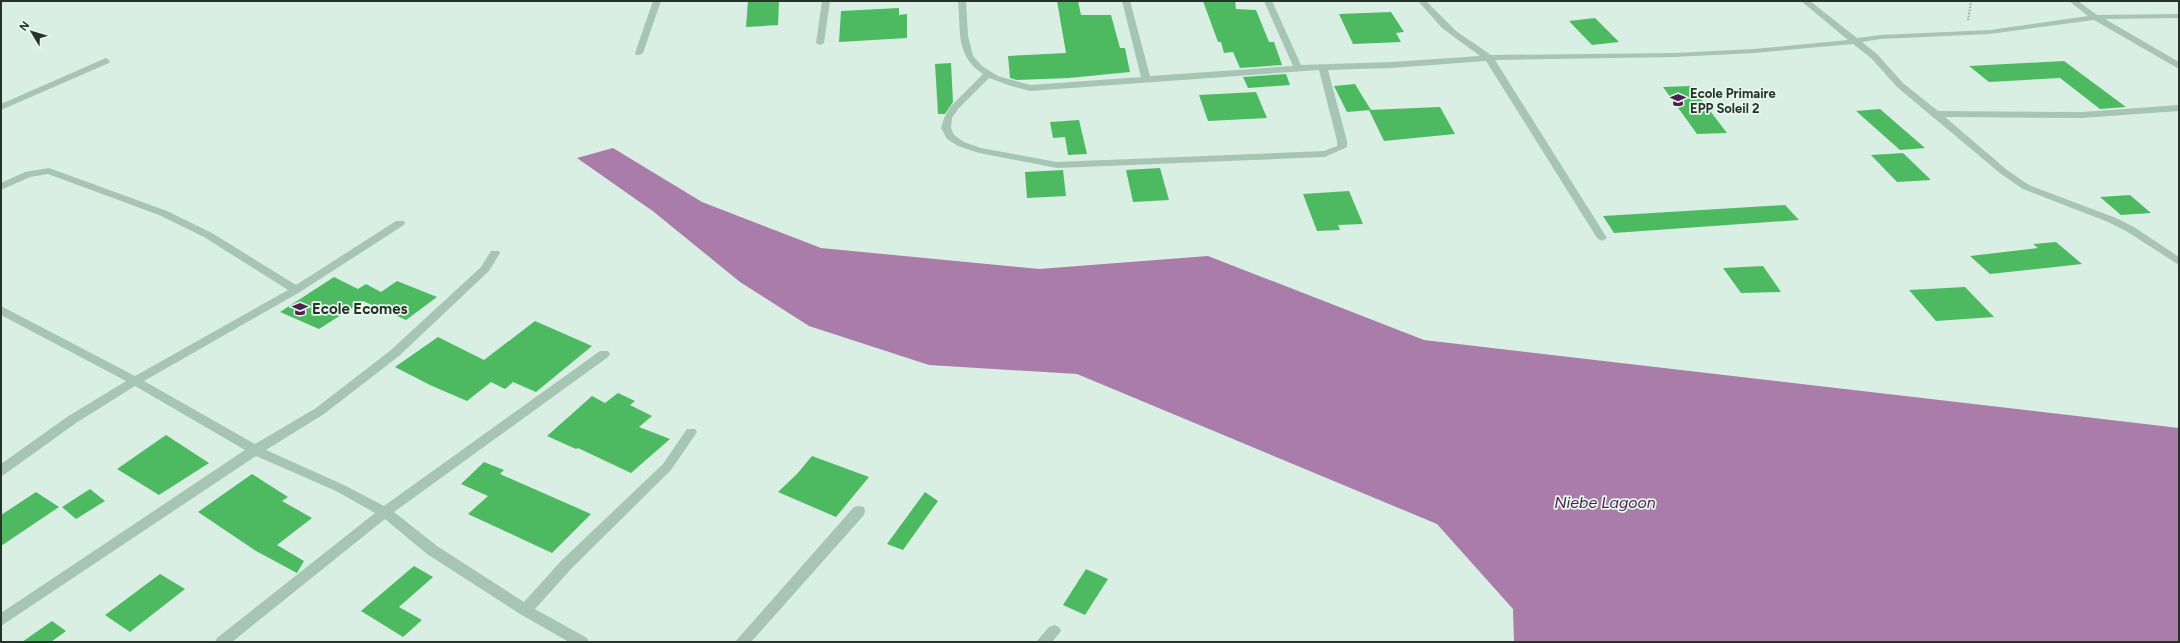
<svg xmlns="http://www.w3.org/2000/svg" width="2180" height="643" font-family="Figtree,sans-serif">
<rect width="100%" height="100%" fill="#daefe4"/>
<path fill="#a97ca9" d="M 613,148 L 702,202 L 821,248 L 1039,269 L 1208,256 L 1424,340 L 2179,428 L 2179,642 L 1514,642 L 1513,609 L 1437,524 L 1077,374 L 929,365 L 809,326 L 740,282 L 654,212 L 577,158 Z"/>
<path fill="#4dba61" d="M 748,1 L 779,1 L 778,25 L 746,27 Z
M 1057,1 L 1078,1 L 1081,15 L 1111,15 L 1120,48 L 1125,48 L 1130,72 L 1069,78 L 1017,80 L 1010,78 L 1008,56 L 1066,53 Z
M 1203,1 L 1235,1 L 1236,9 L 1256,10 L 1269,42 L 1274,42 L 1282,65 L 1240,68 L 1233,52 L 1224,53 L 1221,42 L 1218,42 Z
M 899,8 L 899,15 L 907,14 L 907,38 L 839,42 L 841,11 Z
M 1391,12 L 1404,32 L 1396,33 L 1401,42 L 1353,44 L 1339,14 Z
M 1595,18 L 1619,42 L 1592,45 L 1569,21 Z
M 2064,61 L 2126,107 L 2100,109 L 2060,78 L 1989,82 L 1969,66 Z
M 951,63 L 953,102 L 945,114 L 938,114 L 935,64 Z
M 1286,74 L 1290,85 L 1248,88 L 1243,77 Z
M 1355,84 L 1361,94 L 1371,110 L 1347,112 L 1334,86 Z
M 1691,86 L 1727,133 L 1697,134 L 1663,87 Z
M 1256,92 L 1267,118 L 1208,121 L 1199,95 Z
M 1440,107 L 1455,134 L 1384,141 L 1369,110 Z
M 1880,109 L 1925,148 L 1900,150 L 1856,111 Z
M 1079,120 L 1087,154 L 1068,155 L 1065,137 L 1053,138 L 1050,122 Z
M 1903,153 L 1931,180 L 1897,182 L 1871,155 Z
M 1160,168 L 1169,200 L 1133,202 L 1126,170 Z
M 1063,170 L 1066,196 L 1027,198 L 1025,172 Z
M 1349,191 L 1363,224 L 1338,225 L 1340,230 L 1317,231 L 1303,194 Z
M 2130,195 L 2151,213 L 2121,215 L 2100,197 Z
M 1785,205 L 1799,220 L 1614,233 L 1603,216 Z
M 2056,242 L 2082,264 L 1990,274 L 1970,256 L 2038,248 L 2033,244 Z
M 1763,266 L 1781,292 L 1741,293 L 1723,268 Z
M 334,277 L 358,289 L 366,284 L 381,292 L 397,281 L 437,297 L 406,320 L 363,301 L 319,329 L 280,312 Z
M 1965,287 L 1994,317 L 1936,321 L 1909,290 Z
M 535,321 L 592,346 L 536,392 L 513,382 L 505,389 L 491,382 L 467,401 L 430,385 L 395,367 L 438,337 L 484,360 Z
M 618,393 L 635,401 L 630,405 L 652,416 L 639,427 L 670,439 L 631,473 L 578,448 L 576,449 L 547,436 L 592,396 L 605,403 Z
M 166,435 L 209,463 L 159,495 L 117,469 Z
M 812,456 L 869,477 L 836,517 L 778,492 L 797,474 Z
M 484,462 L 504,470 L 500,474 L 591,514 L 552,553 L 468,514 L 488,496 L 461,484 Z
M 252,474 L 288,497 L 282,501 L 312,518 L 277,545 L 304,561 L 297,573 L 256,551 L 198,512 Z
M 90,489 L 105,501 L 76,519 L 62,507 Z
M 36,492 L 59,507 L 1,546 L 1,515 Z
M 925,492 L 938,501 L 903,550 L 887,544 Z
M 414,566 L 433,577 L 399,607 L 422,620 L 403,637 L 361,611 Z
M 1086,569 L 1108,579 L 1085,615 L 1063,605 Z
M 160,574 L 185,589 L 130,632 L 105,615 Z
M 52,621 L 66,631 L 51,642 L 22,642 Z"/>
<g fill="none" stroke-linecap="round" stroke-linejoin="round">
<path stroke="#92b19e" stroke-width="2" stroke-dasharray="1.5 1.5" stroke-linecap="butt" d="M 1968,20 L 1971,1"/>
<path fill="#a7c5b4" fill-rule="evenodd" d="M 653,1 L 661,1 L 643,53 L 639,55 L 636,55 L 635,53 Z
M 822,1 L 830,1 L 824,43 L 820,45 L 816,43 Z
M 958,1 L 966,1 L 968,36 L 973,56 L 982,66 L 998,76 L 1030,85 L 1141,77 L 1122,1 L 1130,1 L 1150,76 L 1293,66 L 1264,1 L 1272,1 L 1301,65 L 1391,62 L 1480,56 L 1442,28 L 1418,1 L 1426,1 L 1456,31 L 1491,55 L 1674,53 L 1754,49 L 1848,40 L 1801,1 L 1810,1 L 1857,38 L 1880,35 L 1990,30 L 2088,16 L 2069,1 L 2078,1 L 2097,15 L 2179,14 L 2179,18 L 2105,19 L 2179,62 L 2179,69 L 2094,20 L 1990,34 L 1880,39 L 1862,42 L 1877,54 L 1903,83 L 1938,111 L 2082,112 L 2179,105 L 2179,111 L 2082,118 L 1945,117 L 2007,170 L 2029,185 L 2116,218 L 2134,227 L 2179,257 L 2179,265 L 2126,231 L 2108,222 L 2023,189 L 2001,174 L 1897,87 L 1871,58 L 1853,44 L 1754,53 L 1674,57 L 1495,60 L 1607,238 L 1602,241 L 1597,238 L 1486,61 L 1391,68 L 1328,70 L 1347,141 L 1347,147 L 1325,157 L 1057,168 L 979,153 L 958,146 L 947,139 L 941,128 L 944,118 L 951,106 L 983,74 C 955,56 961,30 958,1 ZM 1319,70 L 1337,141 L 1337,146 L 1324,151 L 1057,162 L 981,148 L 964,142 L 954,135 L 951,128 L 952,118 L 958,109 L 989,78 L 1011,86 L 1030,91 Z
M 106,58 L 110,61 L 109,63 L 1,110 L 1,104 Z
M 49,168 L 167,211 L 212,233 L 296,285 L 396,221 L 404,221 L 405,223 L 404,225 L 300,292 L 144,381 L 255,444 L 316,408 L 391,350 L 481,267 L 491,251 L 499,251 L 500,253 L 489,271 L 399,356 L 324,414 L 266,450 L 344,485 L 384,506 L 600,351 L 608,351 L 610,354 L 608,357 L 394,512 L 437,546 L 524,602 L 561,561 L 663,464 L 687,429 L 695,429 L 697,432 L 695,435 L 671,470 L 571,569 L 535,609 L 587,638 L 589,642 L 569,642 L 520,614 L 427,554 L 385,519 L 232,642 L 215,642 L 217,638 L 375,513 L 336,491 L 256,456 L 1,626 L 1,613 L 245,450 L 135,386 L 76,423 L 5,474 L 1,476 L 1,464 L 67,417 L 126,381 L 1,315 L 1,306 L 135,376 L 288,290 L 204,237 L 159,215 L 48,174 L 30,177 L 1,190 L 1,183 L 25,172 Z
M 859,506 L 864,507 L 865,511 L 864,515 L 751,642 L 735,642 L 854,507 Z
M 1054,625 L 1059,627 L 1061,631 L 1052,642 L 1036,642 L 1049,627 Z"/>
</g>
<defs>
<symbol id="school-bare" viewBox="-9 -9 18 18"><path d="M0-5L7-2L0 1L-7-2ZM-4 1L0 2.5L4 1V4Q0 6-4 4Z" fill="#50214f" stroke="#e6f7ee" stroke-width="2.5" paint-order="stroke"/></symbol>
</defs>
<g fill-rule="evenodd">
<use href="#school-bare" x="1667" y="89" width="22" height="22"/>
<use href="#school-bare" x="289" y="298" width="22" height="22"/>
</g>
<g text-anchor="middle" stroke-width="3.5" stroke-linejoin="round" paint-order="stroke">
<g font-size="13" font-weight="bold" fill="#27332a" stroke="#e6f7ee" text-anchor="start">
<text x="1690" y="98">Ecole Primaire<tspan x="1690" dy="15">EPP Soleil 2</tspan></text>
</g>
<g font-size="15" font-weight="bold" fill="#27332a" stroke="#e6f7ee" text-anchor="start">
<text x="312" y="314">Ecole Ecomes</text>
</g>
<g font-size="16" font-style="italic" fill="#50214f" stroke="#e6f7ee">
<text x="1605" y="508">Niebe Lagoon</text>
</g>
</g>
<rect width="2180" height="643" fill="none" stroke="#27332a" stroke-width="4"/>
<g transform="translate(32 32) rotate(308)" stroke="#e6f7ee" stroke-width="3" paint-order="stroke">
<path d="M0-3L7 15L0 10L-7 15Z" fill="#27332a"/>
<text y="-6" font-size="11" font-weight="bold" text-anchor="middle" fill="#27332a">N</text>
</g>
</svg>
